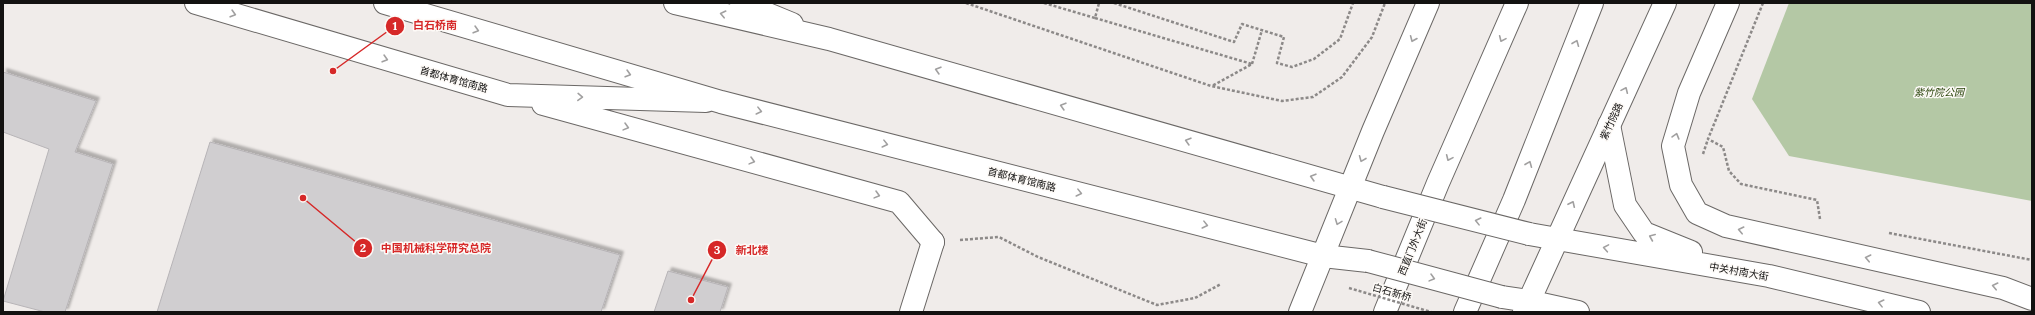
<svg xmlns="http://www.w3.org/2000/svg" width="2035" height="315" font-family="Lora,'Noto Sans SC',serif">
<defs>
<filter id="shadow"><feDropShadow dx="3.5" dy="-3.5" stdDeviation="1" flood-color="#0004"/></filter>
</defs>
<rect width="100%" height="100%" fill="#f0ecea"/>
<path fill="#b4c8a5" d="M 1789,3 L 2032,3 L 2032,201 L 1789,156 L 1752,99 Z"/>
<path fill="#d0ced0" stroke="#b7b4b7" filter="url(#shadow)" d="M 3,72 L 96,101 L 75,152 L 113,164 L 65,312 L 45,312 L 3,301 L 49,149 L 3,132 Z
M 210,142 L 620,255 L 601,312 L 157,312 Z
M 668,271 L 728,287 L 720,312 L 654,312 Z"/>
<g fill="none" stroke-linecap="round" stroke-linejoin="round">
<defs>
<path id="street" d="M 911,312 L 933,242"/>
<path id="secondary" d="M 196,3 L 508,95 L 706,101
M 741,3 L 792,24
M 1728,3 L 1689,93 L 1673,146 L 1681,185 L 1697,213 L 1726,226 L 2003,288 L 2032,299
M 543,104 L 899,202 L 933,242
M 1300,312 L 1373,131 L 1428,3
M 1524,312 L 1665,3"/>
<path id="primary" d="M 385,3 L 721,102 L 1323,256 L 1368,261
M 675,3 L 829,39 L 1383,197
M 1609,125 L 1625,205 L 1644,233 L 1691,252
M 1529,234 L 1769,276 L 1919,312
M 1502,297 L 1528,301 L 1578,312"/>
<path id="highway" d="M 1385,312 L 1438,183 L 1517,3
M 1465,312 L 1514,200 L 1592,3"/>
</defs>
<use href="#street" stroke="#6b6866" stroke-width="24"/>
<use href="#secondary" stroke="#6b6866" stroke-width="24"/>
<use href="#primary" stroke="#6b6866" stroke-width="24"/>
<use href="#highway" stroke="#6b6866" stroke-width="24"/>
<path stroke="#8c8988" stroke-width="2.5" stroke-dasharray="3 2" stroke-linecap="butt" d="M 966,3 L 1211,86 L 1282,101 L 1313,97 L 1342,77 L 1372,37 L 1385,3
M 1044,3 L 1095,18 L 1099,3
M 1114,3 L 1234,42 L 1242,24 L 1284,37 L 1277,63 L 1292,67 L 1314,59 L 1340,39 L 1353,3
M 1763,3 L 1708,139 L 1723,147 L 1729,171 L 1741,184 L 1817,200 L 1820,219
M 1095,18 L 1252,64 L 1212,86
M 1252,64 L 1262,30
M 1703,154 L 1708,139
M 1889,233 L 2032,260
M 960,240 L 999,237 L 1038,257 L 1157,305 L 1195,298 L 1221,284"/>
<use href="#street" stroke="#fff" stroke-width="22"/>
<use href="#secondary" stroke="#fff" stroke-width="22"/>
<use href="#primary" stroke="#fff" stroke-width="22"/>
<use href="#highway" stroke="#fff" stroke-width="22"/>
<defs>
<path id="primary-bridge" d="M 1383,197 L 1529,234
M 1368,261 L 1502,297"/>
</defs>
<use href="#primary-bridge" stroke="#6b6866" stroke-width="24" stroke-linecap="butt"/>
<path stroke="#8c8988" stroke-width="2.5" stroke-dasharray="3 2" stroke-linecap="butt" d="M 1349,288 L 1431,312"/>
<use href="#primary-bridge" stroke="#fff" stroke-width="22"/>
</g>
<defs><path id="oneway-chevron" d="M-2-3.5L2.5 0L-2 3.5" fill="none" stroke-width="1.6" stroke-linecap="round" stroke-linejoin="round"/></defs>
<g stroke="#a1a0a0">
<use href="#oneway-chevron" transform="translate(233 14) rotate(16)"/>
<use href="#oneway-chevron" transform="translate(723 14) rotate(-167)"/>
<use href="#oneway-chevron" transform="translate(476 30) rotate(16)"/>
<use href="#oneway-chevron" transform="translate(1413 39) rotate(113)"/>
<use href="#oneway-chevron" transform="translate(1502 39) rotate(114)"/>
<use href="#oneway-chevron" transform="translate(1576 43) rotate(-68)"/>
<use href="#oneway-chevron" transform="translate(385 59) rotate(16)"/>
<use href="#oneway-chevron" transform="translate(938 70) rotate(-164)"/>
<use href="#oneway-chevron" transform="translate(628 74) rotate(16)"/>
<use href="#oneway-chevron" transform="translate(1625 90) rotate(-66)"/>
<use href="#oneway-chevron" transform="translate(580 97) rotate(2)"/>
<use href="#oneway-chevron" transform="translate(1063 106) rotate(-164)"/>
<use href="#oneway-chevron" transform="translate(759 111) rotate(14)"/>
<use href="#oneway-chevron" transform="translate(626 127) rotate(15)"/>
<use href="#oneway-chevron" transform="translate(1676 136) rotate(-74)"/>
<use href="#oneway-chevron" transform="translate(1188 141) rotate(-164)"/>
<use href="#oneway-chevron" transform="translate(885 144) rotate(14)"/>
<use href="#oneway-chevron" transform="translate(1449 158) rotate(114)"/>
<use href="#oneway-chevron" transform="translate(1362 159) rotate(112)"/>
<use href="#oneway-chevron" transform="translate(752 161) rotate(15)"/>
<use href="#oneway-chevron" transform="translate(1529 164) rotate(-68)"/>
<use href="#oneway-chevron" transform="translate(1313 177) rotate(-164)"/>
<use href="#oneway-chevron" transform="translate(1079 193) rotate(14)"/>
<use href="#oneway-chevron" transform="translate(877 195) rotate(15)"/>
<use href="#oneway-chevron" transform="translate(1572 204) rotate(-65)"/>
<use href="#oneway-chevron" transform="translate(1478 221) rotate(-166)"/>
<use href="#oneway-chevron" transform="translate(1338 222) rotate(111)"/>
<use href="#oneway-chevron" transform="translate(1205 225) rotate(14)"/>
<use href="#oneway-chevron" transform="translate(1741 230) rotate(-167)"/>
<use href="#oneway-chevron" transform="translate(1652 237) rotate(-157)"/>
<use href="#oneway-chevron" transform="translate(1606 248) rotate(-170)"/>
<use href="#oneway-chevron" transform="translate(1868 258) rotate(-167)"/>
<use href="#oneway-chevron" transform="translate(1432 278) rotate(15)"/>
<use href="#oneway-chevron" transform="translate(1995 286) rotate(-167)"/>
<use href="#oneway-chevron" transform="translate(1881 303) rotate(-166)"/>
</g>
<g text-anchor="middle" stroke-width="3" stroke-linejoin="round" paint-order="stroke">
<g font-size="10" fill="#131211" stroke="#fdfaf7">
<text transform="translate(454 79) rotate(16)" y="4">首都体育馆南路</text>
<text transform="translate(1611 121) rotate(-65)" y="4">紫竹院路</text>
<text transform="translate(1022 179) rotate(14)" y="4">首都体育馆南路</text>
<text transform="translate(1412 247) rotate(-68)" y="4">西直门外大街</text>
<text transform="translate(1739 271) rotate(10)" y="4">中关村南大街</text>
<text transform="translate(1392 292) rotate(16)" y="4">白石新桥</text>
</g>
<g font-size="10" font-style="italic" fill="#254006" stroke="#fdfaf7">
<text x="1939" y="96">紫竹院公园</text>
</g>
</g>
<path fill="none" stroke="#d62828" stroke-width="1.5" d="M333 71L395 26M303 198L363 248M691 300L717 250"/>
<g fill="#d62828" stroke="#fdfaf7" stroke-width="1.5">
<circle cx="333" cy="71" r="4"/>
<circle cx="303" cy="198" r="4"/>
<circle cx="691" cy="300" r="4"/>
<circle cx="395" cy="26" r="10"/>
<circle cx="363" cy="248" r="10"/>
<circle cx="717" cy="250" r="10"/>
</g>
<g font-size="12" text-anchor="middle" font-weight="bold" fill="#fff">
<text x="395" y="30">1</text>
<text x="363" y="252">2</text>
<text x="717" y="254">3</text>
</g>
<g font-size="11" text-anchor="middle" font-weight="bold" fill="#d62828" stroke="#fdfaf7" stroke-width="3" stroke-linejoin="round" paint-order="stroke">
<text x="435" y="29">白石桥南</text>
<text x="436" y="252">中国机械科学研究总院</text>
<text x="752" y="254">新北楼</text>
</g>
<rect width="2035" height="315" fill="none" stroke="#131211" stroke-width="8"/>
</svg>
